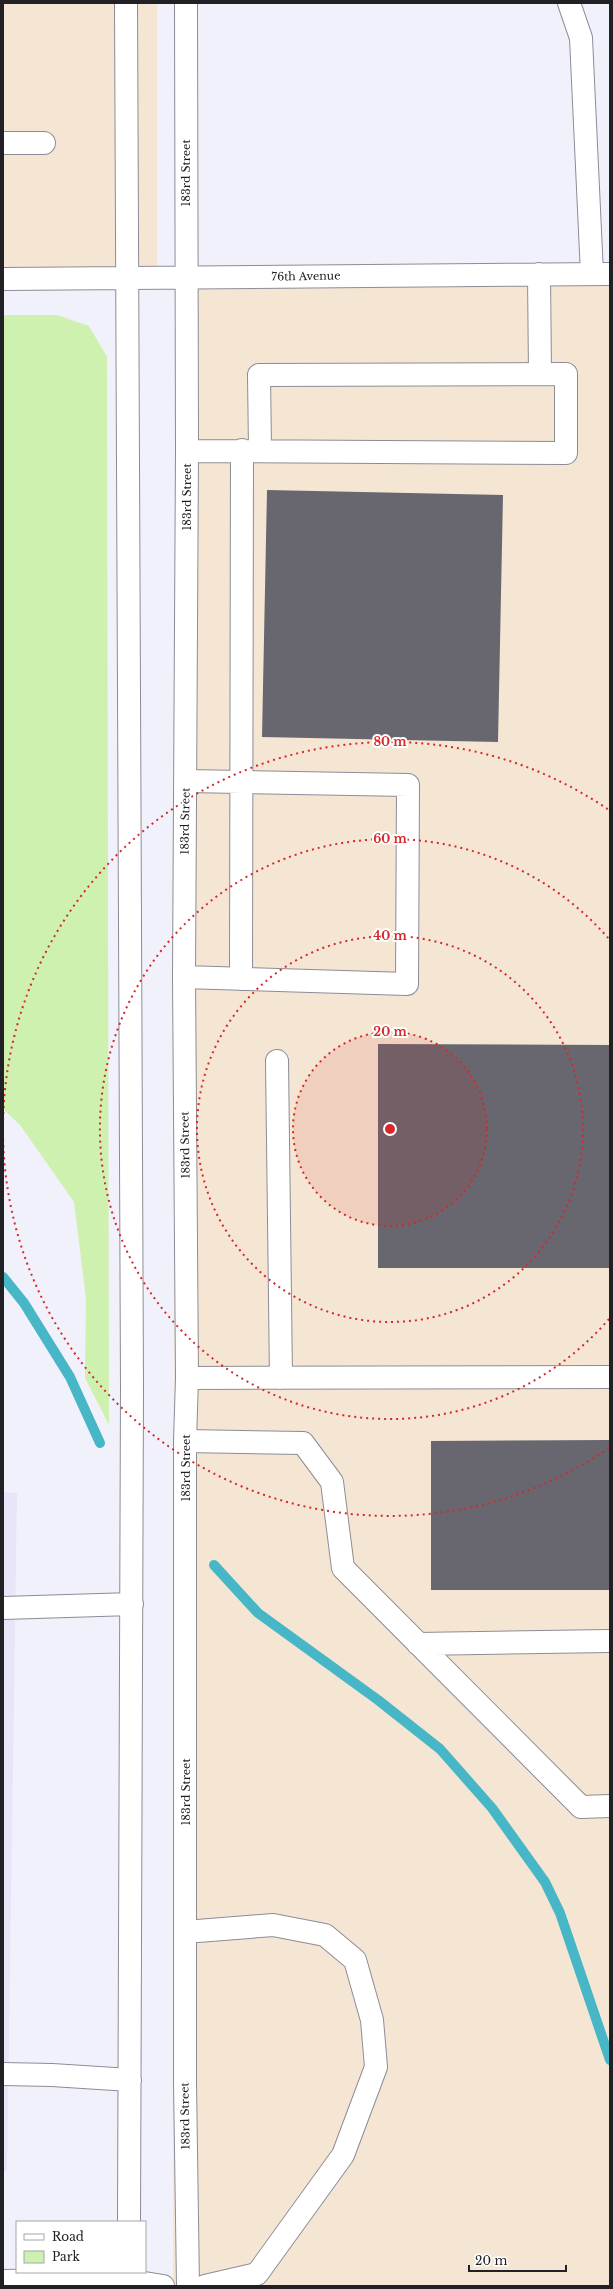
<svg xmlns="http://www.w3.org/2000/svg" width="613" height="2289" font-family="'Libre Baskerville',serif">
<rect width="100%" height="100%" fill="#f1f1fb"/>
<path fill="#f4e6d3" d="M 3,3 L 157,3 L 157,269 L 3,268 Z
M 610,284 L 610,2286 L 173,2286 L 176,289 Z"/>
<path fill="#e7e5f7" d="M 3,1492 L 17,1493 L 7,2171 L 3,2171 Z"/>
<path fill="#cef1b0" d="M 3,315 L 57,315 L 89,326 L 107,357 L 109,1425 L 85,1378 L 86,1299 L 74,1202 L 20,1125 L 3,1109 Z"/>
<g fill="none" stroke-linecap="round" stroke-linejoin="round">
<path stroke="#47b7c7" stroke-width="10" d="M 3,1277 L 24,1303 L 70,1377 L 100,1443
M 214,1565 L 258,1613 L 378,1700 L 440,1749 L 492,1808 L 545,1882 L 560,1913 L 610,2060"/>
</g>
<path fill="#686770" d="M 267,490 L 503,495 L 498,742 L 262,737 Z
M 378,1044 L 610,1045 L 610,1268 L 378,1268 Z
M 610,1440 L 610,1590 L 431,1590 L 431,1441 Z"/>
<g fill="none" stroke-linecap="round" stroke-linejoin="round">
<defs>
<path id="minor" d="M 126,3 L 132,1387 L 129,2222
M 186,3 L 187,451 L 184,977 L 187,1378 L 185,1441 L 185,2083 L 188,2286
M 569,3 L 581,38 L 592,274
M 3,143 L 44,143
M 539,274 L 540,374
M 3,279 L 610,274
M 187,451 L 566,453 L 566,374 L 259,375 L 260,450
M 184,977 L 407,984 L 408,785 L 186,781
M 241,979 L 242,450
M 277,1061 L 281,1378
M 187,1378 L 610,1377
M 185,1441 L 303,1443 L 332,1482 L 343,1568 L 581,1807 L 610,1806
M 3,1608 L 132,1604
M 418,1644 L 610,1641
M 185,1932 L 273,1925 L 325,1935 L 355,1960 L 372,2020 L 376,2067 L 343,2155 L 257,2274 L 205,2286
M 3,2074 L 52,2075 L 130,2080
M 3,2281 L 120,2279 L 163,2286"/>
</defs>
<use href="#minor" stroke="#8d8c96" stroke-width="24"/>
<use href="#minor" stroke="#fff" stroke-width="22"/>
</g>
<circle cx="390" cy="1129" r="97" fill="#d62828" fill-opacity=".12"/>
<g fill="none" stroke="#d62828" stroke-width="2" stroke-dasharray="2 4">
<circle cx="390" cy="1129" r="97"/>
<circle cx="390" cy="1129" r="193"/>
<path d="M609 1319A290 290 0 1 1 609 939"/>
<path d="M609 1448A387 387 0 0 1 3 1132M3 1126A387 387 0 0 1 609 810"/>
</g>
<g text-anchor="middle" stroke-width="4" stroke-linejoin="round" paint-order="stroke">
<g font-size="11" fill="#212125" stroke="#fff">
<text transform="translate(186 173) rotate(-90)" y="4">183rd Street</text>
<text transform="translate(306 276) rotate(-1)" y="4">76th Avenue</text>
<text transform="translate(187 497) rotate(-90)" y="4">183rd Street</text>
<text transform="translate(185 821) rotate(-89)" y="4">183rd Street</text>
<text transform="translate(185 1145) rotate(-91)" y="4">183rd Street</text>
<text transform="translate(186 1468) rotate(-90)" y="4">183rd Street</text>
<text transform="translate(186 1792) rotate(-90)" y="4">183rd Street</text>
<text transform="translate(185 2116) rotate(-91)" y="4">183rd Street</text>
</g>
</g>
<circle cx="390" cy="1129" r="6" fill="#d62828" stroke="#fff" stroke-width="2"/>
<g font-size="12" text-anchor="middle" font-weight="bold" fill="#d62828" stroke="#fff" stroke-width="4" stroke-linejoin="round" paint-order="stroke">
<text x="390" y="746">80 m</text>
<text x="390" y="843">60 m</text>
<text x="390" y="940">40 m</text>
<text x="390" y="1036">20 m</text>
</g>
<rect width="613" height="2289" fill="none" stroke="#212125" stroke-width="8"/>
<rect x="16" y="2221" width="130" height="52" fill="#ffffff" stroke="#a6a6a8"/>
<rect x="24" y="2234" width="20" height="6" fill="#ffffff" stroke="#a6a6a8"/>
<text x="52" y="2241" font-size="12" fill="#212125">Road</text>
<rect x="24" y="2251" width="20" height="12" fill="#cef1b0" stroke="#a6a6a8"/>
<text x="52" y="2261" font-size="12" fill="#212125">Park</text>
<path d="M469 2265v6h97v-6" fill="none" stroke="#212125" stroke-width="2"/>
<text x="475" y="2265" font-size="12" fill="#212125" stroke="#ffffff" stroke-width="3" paint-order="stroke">20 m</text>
</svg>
